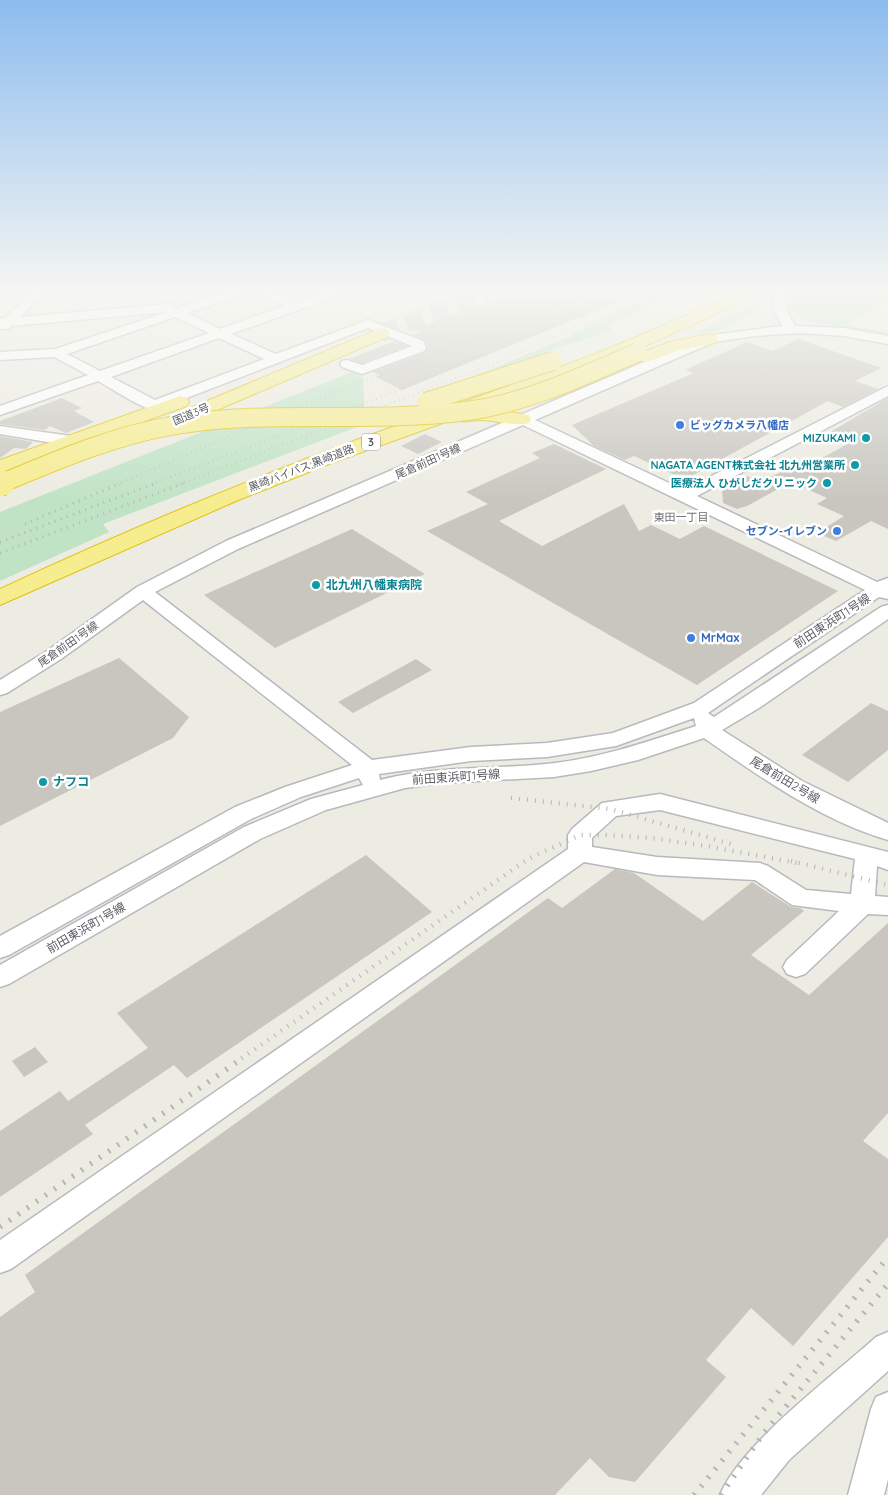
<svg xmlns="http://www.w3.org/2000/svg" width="888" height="1495" font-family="Quicksand,'Noto Sans JP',sans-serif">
<rect width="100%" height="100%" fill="#ecece2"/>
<path fill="#c0e3c5" d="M 654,293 L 673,293 L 608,327 L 613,330 L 552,350 L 551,353 L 492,370 L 451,389 L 447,388 L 570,336 Z
M 792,293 L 888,293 L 888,304 L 844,325 L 887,332 L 888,336 L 810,322 L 786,308 Z
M 767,298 L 764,306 L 718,331 L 692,335 Z
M 352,372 L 363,377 L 365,424 L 103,524 L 109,532 L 0,581 L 0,512 Z"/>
<path fill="#c8c6bf" d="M 509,293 L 598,293 L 622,300 L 402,390 L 376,377 L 380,375 L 373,372 L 426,352 L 428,347 L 425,340 L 412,335 L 420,332 L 414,330 Z
M 799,339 L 881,368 L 855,381 L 878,389 L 843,407 L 828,401 L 693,475 L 673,474 L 634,456 L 625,460 L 594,446 L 572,425 L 694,373 L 685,370 L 747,342 L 772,351 Z
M 395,341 L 407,346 L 362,363 L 349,359 Z
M 62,398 L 82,408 L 74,411 L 94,422 L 66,433 L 50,426 L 45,430 L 0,424 L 0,421 Z
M 888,398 L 888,529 L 871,521 L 836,541 L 817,533 L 844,516 L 817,504 L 827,498 L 791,482 L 747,506 L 737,509 L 723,503 L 722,489 L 747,476 L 761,482 L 805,460 L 813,463 L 853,441 L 830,432 Z
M 425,434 L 442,442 L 418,454 L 401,446 Z
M 0,436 L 33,442 L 26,449 L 14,448 L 0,458 Z
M 554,444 L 606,469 L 499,521 L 542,546 L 624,504 L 639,531 L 651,525 L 680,539 L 704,526 L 838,591 L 697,685 L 427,531 L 488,504 L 466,492 L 540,458 L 532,453 Z
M 352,529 L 425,574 L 275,648 L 204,595 Z
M 119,658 L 189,717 L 173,738 L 0,826 L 0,712 Z
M 416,659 L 432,670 L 353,713 L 338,702 Z
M 871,703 L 888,711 L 888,750 L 848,782 L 802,755 Z
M 366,855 L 432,912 L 187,1078 L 174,1065 L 85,1125 L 93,1134 L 0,1197 L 0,1131 L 60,1091 L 68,1101 L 148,1048 L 117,1013 Z
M 615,869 L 634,873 L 703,921 L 752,882 L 791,907 L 800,908 L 804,911 L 751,955 L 809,995 L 888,923 L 888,1113 L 863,1141 L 888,1159 L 888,1237 L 793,1346 L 751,1308 L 706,1360 L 726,1377 L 635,1482 L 609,1477 L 590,1458 L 555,1495 L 0,1495 L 0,1317 L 35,1292 L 25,1275 L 548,898 L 562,908 Z
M 35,1047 L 48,1062 L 24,1077 L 12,1061 Z"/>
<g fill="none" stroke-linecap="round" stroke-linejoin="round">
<path stroke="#c8c8c2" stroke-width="18" stroke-dasharray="18 9" stroke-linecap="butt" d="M 381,333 L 486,293"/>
<defs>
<path id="minor" d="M 31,293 L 44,293 L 20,317 L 169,304 L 173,305 L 174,309 L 224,293 L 242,293 L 240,296 L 187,313 L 220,329 L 284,306 L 256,293 L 273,293 L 296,302 L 322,293 L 340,293 L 338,296 L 231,334 L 276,354 L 368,320 L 423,341 L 426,348 L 424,351 L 362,374 L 342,367 L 340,364 L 342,361 L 347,360 L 362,365 L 412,346 L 368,328 L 166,406 L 168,409 L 166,412 C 152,416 113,389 98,381 L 0,415 L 0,406 L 88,375 L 54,357 L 0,360 L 0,352 L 55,349 L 167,312 L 11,326 L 9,329 L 0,329 L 0,319 L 4,319 ZM 175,317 L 209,333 L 100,371 L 67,354 ZM 219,338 L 264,359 L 155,400 L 111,377 Z
M 775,293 L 787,293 L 785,307 L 795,326 L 844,328 L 888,336 L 888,344 L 844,336 L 799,333 L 755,336 L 714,342 L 535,420 L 684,490 L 888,386 L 888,396 L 697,496 L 877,582 L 888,578 L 888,599 L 879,597 L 708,713 L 714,717 L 881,607 L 888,605 L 888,619 L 759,708 L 722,730 L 802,781 L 888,823 L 888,840 C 822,821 760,777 704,738 L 638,760 L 591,771 L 554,777 L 441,783 L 405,788 L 326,810 L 260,839 L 9,984 L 0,987 L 0,965 L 244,827 L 311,799 L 363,785 L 359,778 L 301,797 L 251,819 L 9,955 L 0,958 L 0,936 L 235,807 L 285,787 L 352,765 L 143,600 L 61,659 L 7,693 L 0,695 L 0,680 L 47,651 L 137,587 L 226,541 L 705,336 L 782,326 L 773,307 ZM 523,425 L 865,590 L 694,703 L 613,733 L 547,743 L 471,747 L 372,760 L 155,592 L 238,549 ZM 694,718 L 696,726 C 649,741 604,757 555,763 C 496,770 438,765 380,780 L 379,774 L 471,761 L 547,757 L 616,746 Z
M 0,426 L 71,436 L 79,441 L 71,446 L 0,434 Z
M 660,794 L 888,852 L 888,870 L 877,866 L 875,896 L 888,897 L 888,915 L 868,914 L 805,974 L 796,977 L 787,974 L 783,967 L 787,960 L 839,911 L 792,905 L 755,880 L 657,875 L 584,862 L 11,1269 L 0,1273 L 0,1240 L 568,849 L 568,835 L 572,829 L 602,803 ZM 660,810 L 855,859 L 851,894 L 806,890 L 768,866 L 760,863 L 657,857 L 592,847 L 592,838 L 616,816 Z
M 888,1332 L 888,1371 L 789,1460 L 761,1495 L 720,1495 C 741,1444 833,1376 876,1337 Z
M 888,1392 L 888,1479 L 884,1495 L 848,1495 L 871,1409 L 876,1397 Z"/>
<path id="highway" d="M 733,293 L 753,293 L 751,296 C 664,341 575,376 483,408 L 529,415 L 531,419 L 529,423 C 513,427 497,420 481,420 C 472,420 463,424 454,419 L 329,464 L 236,501 L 0,605 L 0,589 C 118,534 237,484 359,439 C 485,393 612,354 733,293 Z
M 381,328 L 387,329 L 389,333 L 387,337 L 166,432 L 152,432 L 149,428 L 152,424 Z
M 710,334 L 716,335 L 718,339 L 716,343 L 680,350 L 647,362 L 641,361 L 638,357 L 641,353 L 669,342 Z
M 180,396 L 187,398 L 189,402 L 187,406 L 0,473 L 0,460 Z"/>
</defs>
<use href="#minor" stroke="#b7b9be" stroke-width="3"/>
<use href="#highway" stroke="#e1c10e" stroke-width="2"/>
<use href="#minor" fill="#fff" fill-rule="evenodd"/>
<use href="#highway" fill="#f6ed8f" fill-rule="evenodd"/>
<path stroke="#b5b5b6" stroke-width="2.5" stroke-dasharray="0.5 4.5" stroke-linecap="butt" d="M 118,484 L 292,409 L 587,293
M 152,484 L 391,393 L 634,293
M 180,484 L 504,360 L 618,310 L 648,293"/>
<path stroke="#b5b5b6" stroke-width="3" stroke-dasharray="1 5.5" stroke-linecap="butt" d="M 25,524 L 121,483
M 0,542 L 156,483
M 0,553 L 184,483"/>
<path stroke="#b5b5b6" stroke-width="4.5" stroke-dasharray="1 7" stroke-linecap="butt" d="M 511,798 L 610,809 L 731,844
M 791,861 L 888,885
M 235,1063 L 528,859 L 580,835 L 608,835 L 651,838 L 707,846 L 797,863"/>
<path stroke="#b5b5b6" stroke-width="5.5" stroke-dasharray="2 9" stroke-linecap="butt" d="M 0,1227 L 237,1062
M 694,1495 L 888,1257
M 721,1495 L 763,1434 L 888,1284"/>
<defs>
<path id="highway-bridge-far1" d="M 426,402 L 553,361
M 0,484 C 57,460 115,435 176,425 C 272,409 370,424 467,411 C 527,403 583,376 638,352"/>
<path id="highway-bridge" d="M 0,484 L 3,483"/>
</defs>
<use href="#highway-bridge-far1" stroke="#e1c10e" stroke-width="20" stroke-linecap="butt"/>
<use href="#highway-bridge" stroke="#e1c10e" stroke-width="26" stroke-linecap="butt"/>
<use href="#highway-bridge-far1" stroke="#f6ed8f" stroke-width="18"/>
<use href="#highway-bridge" stroke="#f6ed8f" stroke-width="24"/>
</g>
<linearGradient id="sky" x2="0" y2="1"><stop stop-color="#8dbcef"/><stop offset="0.58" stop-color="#f6f6f2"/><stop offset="1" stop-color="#f6f6f2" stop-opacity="0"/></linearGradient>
<rect width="888" height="502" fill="url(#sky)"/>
<g fill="#3f7fe0" stroke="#fff" stroke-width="2">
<circle cx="680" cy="425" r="5"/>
<circle cx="837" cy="531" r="5"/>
<circle cx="691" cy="638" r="5"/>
</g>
<g fill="#0f9aa8" stroke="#fff" stroke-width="2">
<circle cx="866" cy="438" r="5"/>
<circle cx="855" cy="465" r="5"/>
<circle cx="827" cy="483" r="5"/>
<circle cx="316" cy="585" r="5"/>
<circle cx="43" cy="782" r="5"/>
</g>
<g text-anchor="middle" stroke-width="5" stroke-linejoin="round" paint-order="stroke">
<g font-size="11" fill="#5a5c62" stroke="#fff">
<text transform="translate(191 414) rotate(-23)" y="4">国道3号</text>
<text transform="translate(428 461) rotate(-24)" y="4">尾倉前田1号線</text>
<text transform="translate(301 468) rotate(-21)" y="4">黒崎バイパス;黒崎道路</text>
<text transform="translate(68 644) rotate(-35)" y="4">尾倉前田1号線</text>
</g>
<g font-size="11" font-weight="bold" fill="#366cbe" stroke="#fff" text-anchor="start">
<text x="690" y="429">ビッグカメラ八幡店</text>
<text x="827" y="535" text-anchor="end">セブン-イレブン</text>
</g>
<g font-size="11" font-weight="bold" fill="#0d838f" stroke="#fff" text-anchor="end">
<text x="856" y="442">MIZUKAMI</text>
<text x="845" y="469">NAGATA AGENT株式会社 北九州営業所</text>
<text x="817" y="487">医療法人 ひがしだクリニック</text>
</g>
<rect fill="#fff" stroke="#8c8d91" stroke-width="1" x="362" y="433.5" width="18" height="17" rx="4"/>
<g font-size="11" font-weight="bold" fill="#5a5c62">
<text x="371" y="446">3</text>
</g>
<g font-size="11" fill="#6b6e74" stroke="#fff">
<text x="681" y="521">東田一丁目</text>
</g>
<g font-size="12" font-weight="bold" fill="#0d838f" stroke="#fff" text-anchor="start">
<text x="326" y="589">北九州八幡東病院</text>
<text x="53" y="786">ナフコ</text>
</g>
<g font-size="12" fill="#5a5c62" stroke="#fff">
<text transform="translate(832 621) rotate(-33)" y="4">前田東浜町1号線</text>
<text transform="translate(456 777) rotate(-4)" y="4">前田東浜町1号線</text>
<text transform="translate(785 780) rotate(31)" y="4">尾倉前田2号線</text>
<text transform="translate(86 928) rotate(-30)" y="4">前田東浜町1号線</text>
</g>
<g font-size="12" font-weight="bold" fill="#366cbe" stroke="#fff" text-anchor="start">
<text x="701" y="642">MrMax</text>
</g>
</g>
</svg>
